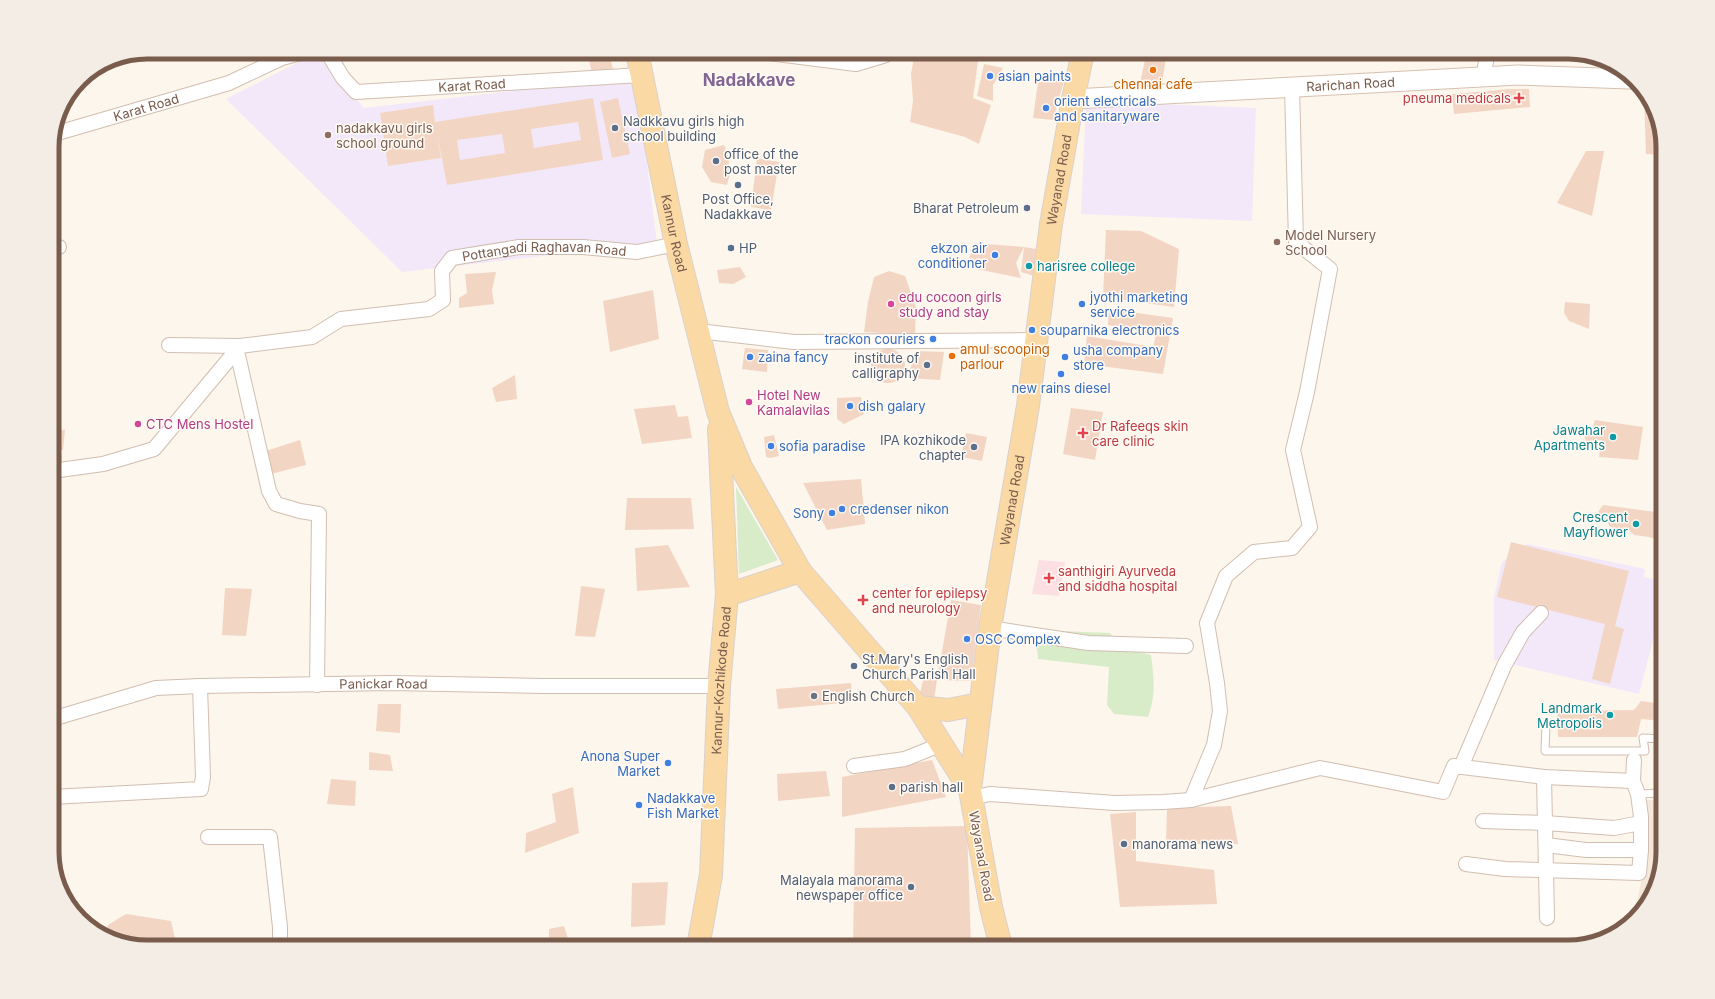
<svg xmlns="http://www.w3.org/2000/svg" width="1715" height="999" font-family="Inter,sans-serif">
<rect width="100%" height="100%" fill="#fdf6ec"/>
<path fill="#f5e8da" d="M 1647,800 L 1663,800 L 1663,852 L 1650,899 L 1634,916 L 1642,878 Z"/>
<path fill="#f3e8fa" d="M 307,58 L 322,61 L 364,108 L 636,77 L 657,243 L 402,272 L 226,99 Z
M 1086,101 L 1256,108 L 1252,221 L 1081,214 Z
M 1527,544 L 1645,569 L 1644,577 L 1663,581 L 1663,602 L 1639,694 L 1494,660 L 1494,597 L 1502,562 Z"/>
<path fill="#fbdfe3" d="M 1039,560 L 1065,562 L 1059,596 L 1032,594 Z"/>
<path fill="#d8ecc9" d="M 736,487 L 778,560 L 739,574 Z
M 1035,630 L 1110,633 L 1122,647 L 1151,655 C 1154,678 1156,696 1148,717 L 1114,714 L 1107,705 L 1109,667 L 1038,659 Z"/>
<path fill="#f3d5c3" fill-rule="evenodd" d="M 587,52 L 609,52 L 613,70 L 592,73 Z
M 915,52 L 931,52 L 978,61 L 973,98 L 991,105 L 979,144 L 965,137 L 910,122 L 913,101 L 911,74 Z
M 1146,55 L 1166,57 L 1162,83 L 1140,83 Z
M 984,64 L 1003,68 L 993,85 L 993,101 L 977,96 Z
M 1039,75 L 1064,81 L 1053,120 L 1033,118 Z
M 1509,89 L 1529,89 L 1530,107 L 1454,114 L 1452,94 Z
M 1644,96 L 1647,96 L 1650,99 L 1663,141 L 1663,155 L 1646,154 Z
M 593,98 L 603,160 L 447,185 L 437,133 L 441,158 L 388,166 L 380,113 L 433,105 L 435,122 ZM 578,122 L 581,140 L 534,148 L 531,129 ZM 502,134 L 505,153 L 460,160 L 457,140 Z
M 618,98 L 630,154 L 612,158 L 600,102 Z
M 724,145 L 728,155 L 730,174 L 727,185 L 711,182 L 702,167 L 705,150 Z
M 1586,151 L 1604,151 L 1592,216 L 1557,203 Z
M 757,158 L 779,162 L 771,210 L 751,207 Z
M 52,180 L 59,180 L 58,204 L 52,204 Z
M 1106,230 L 1141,231 L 1179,249 L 1174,307 L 1103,297 Z
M 974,243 L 1024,247 L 1016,263 L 1021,278 L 967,267 Z
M 1024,247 L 1036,249 L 1034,276 L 1021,272 Z
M 740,267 L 746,277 L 733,284 L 719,283 L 717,270 Z
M 889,271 L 905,276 L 916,307 L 915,335 L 864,332 L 868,302 L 874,277 Z
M 496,272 L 492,290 L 494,304 L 459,308 L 459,298 L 467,293 L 465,274 Z
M 653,290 L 659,339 L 610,352 L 603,301 Z
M 1565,302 L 1590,304 L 1589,329 L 1569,321 L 1564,313 Z
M 1109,309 L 1173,318 L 1163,374 L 1084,364 L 1087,336 L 1153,347 L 1156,335 L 1108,325 Z
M 745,348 L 768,350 L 767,372 L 742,369 Z
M871 366a17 17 0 1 1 34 0a17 17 0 1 1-34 0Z
M 915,351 L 944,352 L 940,380 L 908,378 Z
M 515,375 L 517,399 L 496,402 L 492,388 Z
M 861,397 L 864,414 L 844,424 L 837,419 L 837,398 Z
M 675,405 L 678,417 L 688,416 L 692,438 L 642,444 L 634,409 Z
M 1071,408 L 1103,412 L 1095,460 L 1063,454 Z
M 1595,420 L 1643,427 L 1638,460 L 1599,457 L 1601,440 L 1586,441 L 1583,433 L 1592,428 Z
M 52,429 L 65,430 L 63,450 L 52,450 Z
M 966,433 L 987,437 L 982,461 L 961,457 Z
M 774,435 L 779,456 L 770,458 L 766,457 L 764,437 Z
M 300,440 L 306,465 L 271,474 L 266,451 Z
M 52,454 L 62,455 L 61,464 L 52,465 Z
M 861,479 L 865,524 L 827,530 L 803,483 Z
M 627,498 L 691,498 L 694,529 L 625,530 Z
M 1603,505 L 1663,513 L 1663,542 L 1649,537 L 1634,535 L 1629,530 L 1610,527 L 1607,521 L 1593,519 Z
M 1511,542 L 1629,571 L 1615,626 L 1624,629 L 1610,684 L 1592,679 L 1605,624 L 1497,597 Z
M 668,545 L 690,587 L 637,591 L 635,548 Z
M 581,586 L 605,589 L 595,637 L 575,636 Z
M 225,588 L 252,589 L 246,636 L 222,635 Z
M 951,600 L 981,605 L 971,681 L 937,680 Z
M 924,676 L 937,680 L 934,700 L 919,697 Z
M 851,683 L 853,702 L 778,709 L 776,689 Z
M 1641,701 L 1663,704 L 1663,721 L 1641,719 L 1637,737 L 1558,737 L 1557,711 L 1634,710 Z
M 378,704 L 401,704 L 400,733 L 376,731 Z
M 369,752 L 390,755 L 393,771 L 369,770 Z
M 52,753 L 59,754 L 57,790 L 52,789 Z
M 932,760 L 946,797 L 842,817 L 842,777 Z
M 826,771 L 830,796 L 778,801 L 777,774 Z
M 331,779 L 356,781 L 355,806 L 327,804 Z
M 573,787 L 579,833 L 525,853 L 526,833 L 556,822 L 552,794 Z
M 1231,806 L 1238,844 L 1166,844 L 1167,808 Z
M 1136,812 L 1136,861 L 1214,870 L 1217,904 L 1120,907 L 1110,814 Z
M 967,826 L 971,947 L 853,947 L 855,828 Z
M 668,882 L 665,925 L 631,927 L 632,883 Z
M 126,914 L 171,921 L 177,947 L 147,947 L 104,936 L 108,925 Z
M 564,926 L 570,945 L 549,947 L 549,929 Z"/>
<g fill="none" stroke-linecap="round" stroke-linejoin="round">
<defs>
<path id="lane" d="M 1546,725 L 1545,751 L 1645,751 L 1643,738 L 1663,739
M 1638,794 L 1663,793"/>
<g id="street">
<path id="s1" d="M 323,52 L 329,55 L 343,78 L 356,92 L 641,75"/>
<path d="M 760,52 L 856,64 L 886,55"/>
<path d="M 1483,77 L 1488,52"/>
<path id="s2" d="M 54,134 L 229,83 L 282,58 L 305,52"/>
<path d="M 52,246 L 59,247"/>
<path d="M 698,331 L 794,342 L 1037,340"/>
<path d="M 169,345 L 240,346"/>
<path d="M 237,351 L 269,491 L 276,504 L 300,511 L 319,514 L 317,685"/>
<path id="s3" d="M 52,471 L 103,464 L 154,449 L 240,346 L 312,337 L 341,319 L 429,309 L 443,300 L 442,271 L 452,258 L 519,247 L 583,247 L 637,252 L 676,244"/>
<path d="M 990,628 L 1088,643 L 1186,646"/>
<path id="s4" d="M 52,719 L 156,688 L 200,686 L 391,683 L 543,686 L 719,686"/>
<path d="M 854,766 L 905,759 L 942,744"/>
<path d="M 1461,767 L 1504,666 L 1523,632 L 1541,613"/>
<path d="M 1544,777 L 1547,918"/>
<path d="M 52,797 L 201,789 L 203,777 L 200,686"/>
<path d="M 971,798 L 990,794 L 1115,803 L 1163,802 L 1191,800 L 1320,768 L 1443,792 L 1454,766 L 1544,777 L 1633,781"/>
<path d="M 1191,800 L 1214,745 L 1220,711 L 1217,683 L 1207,623 L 1226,576 L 1254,552 L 1292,548 L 1310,527 L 1293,450 L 1307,392 L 1330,269 L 1296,242 L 1292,87"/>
<path d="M 1483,821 L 1545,823 L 1614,828 L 1641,823"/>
<path d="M 208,837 L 270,837 L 280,927 L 280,947"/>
<path d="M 1546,845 L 1586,850 L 1641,850"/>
<path d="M 1466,864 L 1505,869 L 1639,873 L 1641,850 L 1641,817 L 1638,794 L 1633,781 L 1634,760"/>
</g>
<g id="secondary">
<path id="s5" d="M 1073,99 L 1518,75 L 1629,79"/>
</g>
<g id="primary">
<path id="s6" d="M 637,52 L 676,244 L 718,412 L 741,467 L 800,571 L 918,707 L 970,790"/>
<path d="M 727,595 L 800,571"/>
<path d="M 918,707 L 948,710 L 980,704"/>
<path id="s7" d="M 698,947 L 711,875 L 719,686 L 727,595 L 719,429"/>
<path id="s8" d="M 1001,947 L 991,907 L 970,790 L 990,628 L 1028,406 L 1051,224 L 1073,99 L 1083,52"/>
</g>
</defs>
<use href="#lane" stroke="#d1beb0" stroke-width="9"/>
<use href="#street" stroke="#d1beb0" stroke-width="16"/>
<use href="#secondary" stroke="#d6c0b0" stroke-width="21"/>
<use href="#primary" stroke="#dad1cd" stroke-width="24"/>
<use href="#lane" stroke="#fff" stroke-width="7"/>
<use href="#street" stroke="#fff" stroke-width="14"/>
<use href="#secondary" stroke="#fff" stroke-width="19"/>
<use href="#primary" stroke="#fbd9a5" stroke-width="22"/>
</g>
<g fill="#e8710a" stroke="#fffaf3" stroke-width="1.5">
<circle cx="1153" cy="70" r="4"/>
<circle cx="952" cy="356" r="4"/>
</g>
<g fill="#3f7fe0" stroke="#fffaf3" stroke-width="1.5">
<circle cx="990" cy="76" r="4"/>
<circle cx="1046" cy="108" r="4"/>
<circle cx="995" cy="255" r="4"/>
<circle cx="1082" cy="304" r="4"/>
<circle cx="1032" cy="330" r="4"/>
<circle cx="933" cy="339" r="4"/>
<circle cx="750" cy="357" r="4"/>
<circle cx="1065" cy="357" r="4"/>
<circle cx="1061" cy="374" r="4"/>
<circle cx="850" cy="406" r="4"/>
<circle cx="771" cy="446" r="4"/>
<circle cx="842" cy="509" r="4"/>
<circle cx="832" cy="513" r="4"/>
<circle cx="967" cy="639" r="4"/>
<circle cx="668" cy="763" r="4"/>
<circle cx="639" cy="805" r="4"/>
</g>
<g fill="#e0444e" stroke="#fffaf3" stroke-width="1.5">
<path d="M1517 92h4v4h4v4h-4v4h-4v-4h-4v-4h4z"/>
<path d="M1081 427h4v4h4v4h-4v4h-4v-4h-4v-4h4z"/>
<path d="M1047 572h4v4h4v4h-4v4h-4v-4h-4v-4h4z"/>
<path d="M861 594h4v4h4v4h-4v4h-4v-4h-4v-4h4z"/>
</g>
<g fill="#5c6f8a" stroke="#fffaf3" stroke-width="1.5">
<circle cx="615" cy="128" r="4"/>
<circle cx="716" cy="161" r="4"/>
<circle cx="738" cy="185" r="4"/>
<circle cx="1027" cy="208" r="4"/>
<circle cx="731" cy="248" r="4"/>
<circle cx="927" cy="365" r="4"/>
<circle cx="974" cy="447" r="4"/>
<circle cx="854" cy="666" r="4"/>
<circle cx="892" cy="787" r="4"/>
<circle cx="1124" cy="844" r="4"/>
<circle cx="911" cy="887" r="4"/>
</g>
<g fill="#8d6e63" stroke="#fffaf3" stroke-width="1.5">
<circle cx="328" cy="135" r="4"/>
<circle cx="1277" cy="242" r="4"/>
</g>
<g fill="#0f9aa8" stroke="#fffaf3" stroke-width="1.5">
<circle cx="1029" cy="266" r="4"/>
<circle cx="1613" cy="437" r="4"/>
<circle cx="1636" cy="524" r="4"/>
<circle cx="1610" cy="715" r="4"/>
</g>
<g fill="#d1479c" stroke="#fffaf3" stroke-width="1.5">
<circle cx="891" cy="304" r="4"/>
<circle cx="749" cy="402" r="4"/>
<circle cx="138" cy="424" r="4"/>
</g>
<circle fill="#6b7280" stroke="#fffaf3" stroke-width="1.5" cx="814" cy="696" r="4"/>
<g text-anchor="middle" stroke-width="3" stroke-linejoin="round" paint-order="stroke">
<g font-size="13" fill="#366cbe" stroke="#fffaf3" text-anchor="start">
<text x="998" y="81">asian paints</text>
<text x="1054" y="106">orient electricals<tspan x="1054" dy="15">and sanitaryware</tspan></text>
<text x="987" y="253" text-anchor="end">ekzon air<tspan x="987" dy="15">conditioner</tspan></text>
<text x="1090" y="302">jyothi marketing<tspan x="1090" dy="15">service</tspan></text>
<text x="1040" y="335">souparnika electronics</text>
<text x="925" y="344" text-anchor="end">trackon couriers</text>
<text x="1073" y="355">usha company<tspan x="1073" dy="15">store</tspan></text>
<text x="758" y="362">zaina fancy</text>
<text x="1061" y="393" text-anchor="middle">new rains diesel</text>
<text x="858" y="411">dish galary</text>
<text x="779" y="451">sofia paradise</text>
<text x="850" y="514">credenser nikon</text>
<text x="824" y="518" text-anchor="end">Sony</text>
<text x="975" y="644">OSC Complex</text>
<text x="660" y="761" text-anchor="end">Anona Super<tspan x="660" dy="15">Market</tspan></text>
<text x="647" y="803">Nadakkave<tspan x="647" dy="15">Fish Market</tspan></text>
</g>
<g font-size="13" fill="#c56008" stroke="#fffaf3">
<text x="1153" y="89">chennai cafe</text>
<text x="960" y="354" text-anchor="start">amul scooping<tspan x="960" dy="15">parlour</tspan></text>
</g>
<g font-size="13" fill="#7a5c4d" stroke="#fffaf3">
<text dy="5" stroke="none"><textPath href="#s5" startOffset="278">Rarichan Road</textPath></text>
<text dy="5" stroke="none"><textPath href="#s1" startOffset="169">Karat Road</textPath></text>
<text dy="5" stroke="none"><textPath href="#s2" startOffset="96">Karat Road</textPath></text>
<text dy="5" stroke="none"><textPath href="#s8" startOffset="777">Wayanad Road</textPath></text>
<text dy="5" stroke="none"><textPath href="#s6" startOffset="185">Kannur Road</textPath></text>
<text dy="5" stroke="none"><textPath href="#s3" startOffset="589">Pottangadi Raghavan Road</textPath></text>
<text dy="5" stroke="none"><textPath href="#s8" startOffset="453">Wayanad Road</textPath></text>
<text dy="5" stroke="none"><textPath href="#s7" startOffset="268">Kannur-Kozhikode Road</textPath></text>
<text dy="5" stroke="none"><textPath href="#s4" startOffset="336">Panickar Road</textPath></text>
<text transform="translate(982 856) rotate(80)" y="5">Wayanad Road</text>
</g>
<g font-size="13" fill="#be3a42" stroke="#fffaf3" text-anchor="start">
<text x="1511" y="103" text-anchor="end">pneuma medicals</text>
<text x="1092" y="431">Dr Rafeeqs skin<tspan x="1092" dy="15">care clinic</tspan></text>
<text x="1058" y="576">santhigiri Ayurveda<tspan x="1058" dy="15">and siddha hospital</tspan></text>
<text x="872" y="598">center for epilepsy<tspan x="872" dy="15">and neurology</tspan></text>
</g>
<g font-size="13" fill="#4e5e75" stroke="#fffaf3" text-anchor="start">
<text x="623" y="126">Nadkkavu girls high<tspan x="623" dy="15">school building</tspan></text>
<text x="724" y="159">office of the<tspan x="724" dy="15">post master</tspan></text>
<text x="738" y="204" text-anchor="middle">Post Office,<tspan x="738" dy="15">Nadakkave</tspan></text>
<text x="1019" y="213" text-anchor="end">Bharat Petroleum</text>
<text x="739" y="253">HP</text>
<text x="919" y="363" text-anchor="end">institute of<tspan x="919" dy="15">calligraphy</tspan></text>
<text x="966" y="445" text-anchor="end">IPA kozhikode<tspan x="966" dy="15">chapter</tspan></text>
<text x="862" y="664">St.Mary's English<tspan x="862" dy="15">Church Parish Hall</tspan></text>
<text x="900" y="792">parish hall</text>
<text x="1132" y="849">manorama news</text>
<text x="903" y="885" text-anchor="end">Malayala manorama<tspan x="903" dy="15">newspaper office</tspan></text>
</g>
<g font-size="13" fill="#785e54" stroke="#fffaf3" text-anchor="start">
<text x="336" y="133">nadakkavu girls<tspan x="336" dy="15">school ground</tspan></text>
<text x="1285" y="240">Model Nursery<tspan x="1285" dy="15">School</tspan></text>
</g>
<g font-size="13" fill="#0d838f" stroke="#fffaf3" text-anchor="end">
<text x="1037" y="271" text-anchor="start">harisree college</text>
<text x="1605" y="435">Jawahar<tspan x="1605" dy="15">Apartments</tspan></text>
<text x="1628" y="522">Crescent<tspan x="1628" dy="15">Mayflower</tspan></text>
<text x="1602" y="713">Landmark<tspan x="1602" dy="15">Metropolis</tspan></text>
</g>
<g font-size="13" fill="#b23c85" stroke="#fffaf3" text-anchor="start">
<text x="899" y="302">edu cocoon girls<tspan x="899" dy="15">study and stay</tspan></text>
<text x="757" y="400">Hotel New<tspan x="757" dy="15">Kamalavilas</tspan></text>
<text x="146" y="429">CTC Mens Hostel</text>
</g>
<g font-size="13" fill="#5b616d" stroke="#fffaf3" text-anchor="start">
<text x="822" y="701">English Church</text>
</g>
<g font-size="17" font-weight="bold" fill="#846695" stroke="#fffaf3">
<text x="749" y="86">Nadakkave</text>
</g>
</g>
<path d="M0 0H1715V999H0ZM147 59H1568A88 88 0 0 1 1656 147V852A88 88 0 0 1 1568 940H147A88 88 0 0 1 59 852V147A88 88 0 0 1 147 59Z" fill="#f4ede6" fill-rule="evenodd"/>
<path fill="none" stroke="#7a5c4d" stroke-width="5" d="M147 59H1568A88 88 0 0 1 1656 147V852A88 88 0 0 1 1568 940H147A88 88 0 0 1 59 852V147A88 88 0 0 1 147 59Z"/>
</svg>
